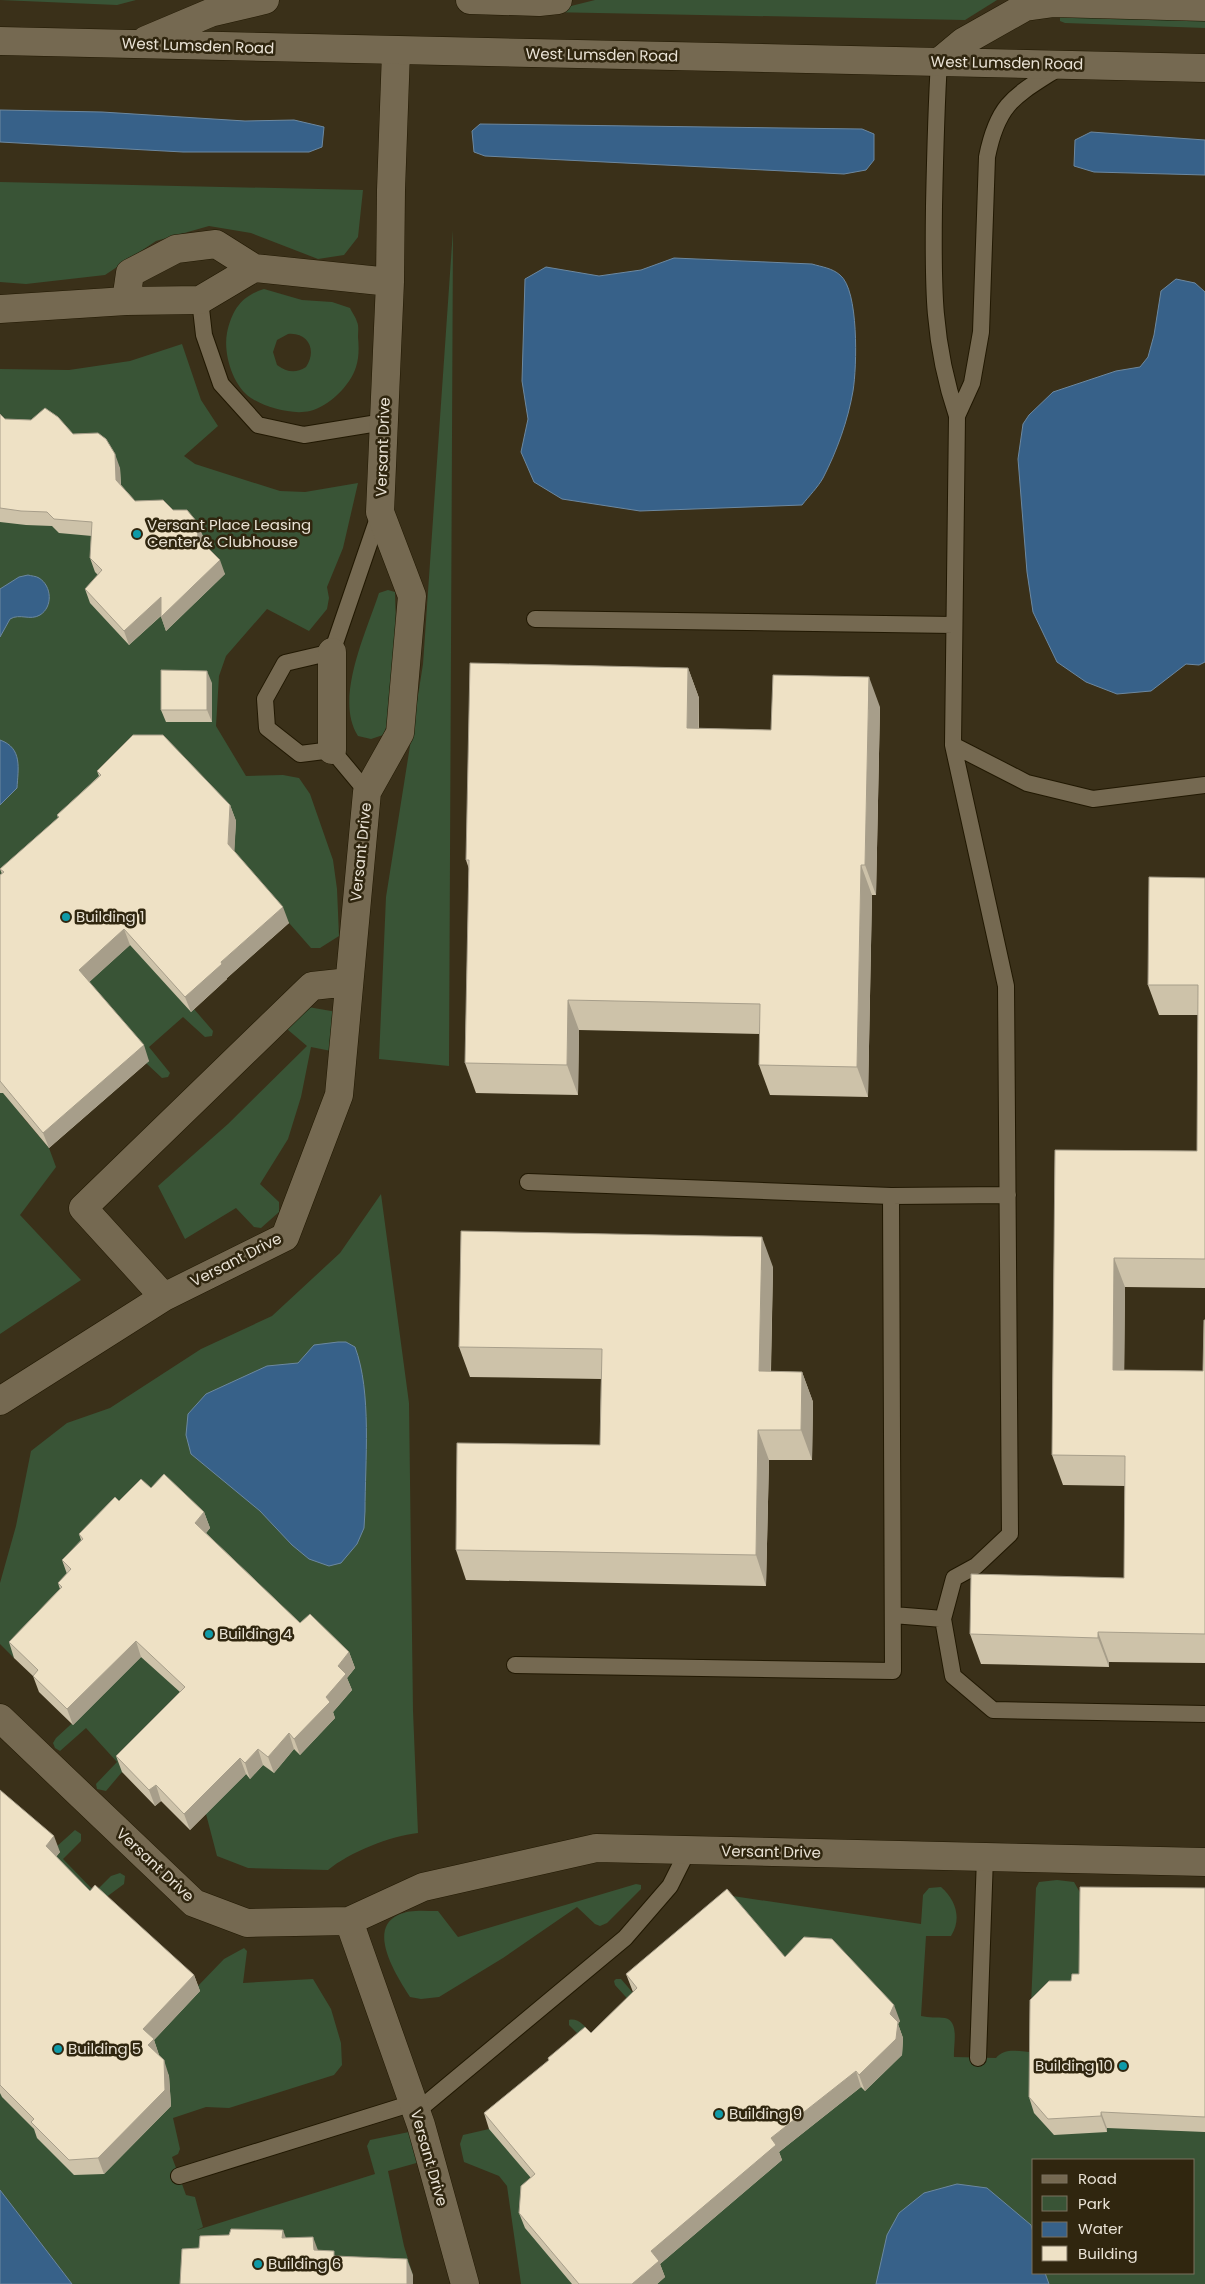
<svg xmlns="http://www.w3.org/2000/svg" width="1205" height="2284" font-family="Poppins,sans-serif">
<rect width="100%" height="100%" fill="#3a3019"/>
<path fill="#395436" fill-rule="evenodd" d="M 0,0 L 136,0 L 117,5 Z
M 595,0 L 997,0 L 965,20 L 497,11 L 563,8 Z
M 1060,16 L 1205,18 L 1205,28 L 1065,23 L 1060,21 Z
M 0,182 L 363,190 L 358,237 L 344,255 L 318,259 L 251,233 L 209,226 L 156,241 L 105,275 L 26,284 L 0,282 Z
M 453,230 L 449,1066 L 379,1059 L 386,897 L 423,664 Z
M 264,289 L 302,300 L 332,302 L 350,308 C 352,313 356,317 357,322 C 359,326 358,332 358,337 C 359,347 359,358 356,367 C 350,386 329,406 310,411 C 293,415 266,408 251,398 C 233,386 223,354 227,333 C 232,310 241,296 264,289 ZM 288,334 C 309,332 317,351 306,367 C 295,374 287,372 277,365 L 273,352 L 277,340 Z
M 182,344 L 201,400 L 218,426 L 184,456 L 195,464 L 280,491 L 305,492 L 358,483 L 343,548 L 327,587 L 329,598 L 327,609 L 309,631 L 267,609 L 226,656 L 219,676 L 216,726 L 246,776 L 283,775 L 299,778 L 310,794 L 333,860 L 337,889 L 339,936 L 320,948 L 311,948 L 261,891 L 191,1012 L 194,1009 L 213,1031 L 212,1036 L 205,1037 L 183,1017 L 149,1047 L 170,1073 L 168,1077 L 162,1078 L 146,1063 L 149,1061 L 21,1115 L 49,1148 L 56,1167 L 20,1215 L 81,1280 L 0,1334 L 0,369 L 69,370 L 130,361 Z
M 388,590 L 395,592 C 396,632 401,699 383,735 L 371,739 L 358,736 C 334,699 366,633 379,593 Z
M 308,1007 L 337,1012 L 331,1051 L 311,1047 L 301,1097 L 288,1139 L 260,1184 L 279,1202 L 279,1212 L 261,1228 L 254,1227 L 236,1208 L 185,1239 L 158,1186 L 228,1124 L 307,1046 L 287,1029 L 291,1019 Z
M 381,1194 L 409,1403 L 413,1711 L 418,1833 C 390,1836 350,1852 328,1870 L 248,1868 L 217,1856 L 206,1814 L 122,1772 L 106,1791 L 97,1789 L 96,1784 L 117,1762 L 86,1728 L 60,1751 L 55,1748 L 53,1743 L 56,1738 L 104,1694 L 14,1658 L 0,1644 L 0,1583 L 16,1526 L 31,1451 L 67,1423 L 110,1408 L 201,1349 L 272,1316 L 340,1253 Z
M 75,1830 L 81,1834 L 81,1841 L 63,1859 L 95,1892 L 111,1876 L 120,1873 L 125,1876 L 124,1884 L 101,1901 L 196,1988 L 224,1959 L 244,1948 L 247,1951 L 243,1983 L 313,1979 L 331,2009 L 341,2043 L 342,2065 L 334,2075 L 229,2108 L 206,2107 L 173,2118 L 180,2149 L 178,2154 L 172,2157 L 186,2195 L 195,2197 L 203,2227 L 197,2230 L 375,2174 L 367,2146 L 370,2140 L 409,2132 L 420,2162 L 388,2171 L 404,2246 L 413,2275 L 371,2284 L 72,2284 L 0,2190 L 0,1858 L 32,1884 L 60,1852 L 55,1848 Z
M 1057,1880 L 1074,1882 L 1086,1903 L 1205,1947 L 1205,2284 L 521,2284 L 507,2186 L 499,2176 L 464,2162 L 460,2144 L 463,2135 L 489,2129 L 578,2034 L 569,2025 L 569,2020 C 580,2017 588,2031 595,2038 L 634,2006 L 615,1985 L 614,1981 L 616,1979 L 621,1979 L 659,2023 L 726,1895 L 921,1924 L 923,1895 L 929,1888 L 941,1887 C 956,1900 962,1919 951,1936 L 926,1936 L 921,2016 C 929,2018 937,2017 945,2018 C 960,2021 953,2046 954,2057 L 996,2058 C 1004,2048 1017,2051 1029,2052 L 1036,1888 L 1039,1882 ZM 1034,2160 L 1194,2160 L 1194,2273 L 1034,2273 Z
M 636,1884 L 641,1885 L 641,1889 L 607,1923 L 600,1926 L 595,1924 L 577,1907 L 503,1958 L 439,1997 L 421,1999 L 410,1997 C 398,1978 366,1930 398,1915 C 410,1909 425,1911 438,1911 L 458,1937 Z"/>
<path fill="#376189" stroke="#6c88a0" d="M 0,110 L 102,112 L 245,121 L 294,120 L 324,127 L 322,147 L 309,152 L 183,152 L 0,142 Z
M 480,124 L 862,129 L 874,134 L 874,160 L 866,170 L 844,174 L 485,156 L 474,152 L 472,131 Z
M 1091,132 L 1205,140 L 1205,175 L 1094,172 L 1074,166 L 1075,140 Z
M 674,258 L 812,264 C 822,267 832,268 840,275 C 859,290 857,367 853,391 C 848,420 837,451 823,478 C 818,487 809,496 802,505 L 640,511 L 562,499 L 534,482 L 521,452 L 528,419 L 522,381 L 525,279 L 546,267 L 599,276 L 641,270 Z
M 1176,279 L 1195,283 L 1205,292 L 1205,662 L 1199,665 L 1186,664 L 1151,691 L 1117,694 L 1086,682 L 1057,662 L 1033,612 L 1027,572 L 1018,459 L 1023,424 L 1029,415 L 1053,392 L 1116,371 L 1140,367 L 1148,357 L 1154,335 L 1161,291 Z
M 28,575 C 31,576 36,576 39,578 C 52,586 53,607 40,615 C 30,621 20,613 10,619 L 0,637 L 0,589 L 19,577 Z
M 0,740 C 23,748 18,769 17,788 L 0,805 Z
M 338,1342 L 346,1342 L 355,1347 C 372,1392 365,1462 365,1511 L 364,1528 L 357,1544 L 341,1563 L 329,1566 L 309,1559 L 292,1545 L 260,1511 L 191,1454 L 186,1435 L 188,1414 L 206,1394 L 267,1366 L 298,1363 L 314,1345 Z
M 957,2184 L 987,2188 L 1031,2225 L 1034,2236 L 1034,2273 L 1045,2273 L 1049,2284 L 876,2284 L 887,2235 L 899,2213 L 924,2193 Z
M 0,2190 L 69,2280 L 72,2284 L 0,2284 Z"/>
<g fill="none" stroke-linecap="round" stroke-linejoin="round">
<defs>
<path id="lane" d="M 939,62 C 936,110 935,158 934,206 C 933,283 932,342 957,416 L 972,383 L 981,332 L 987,157 C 998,102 1015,96 1060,67
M 200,300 L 204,335 L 221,384 L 258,425 L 304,435 L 384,422
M 957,416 L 953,745 L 1006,986 L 1010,1534 L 976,1566 L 954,1578 L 943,1619 L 953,1676 L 993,1710 L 1205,1714
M 535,619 L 954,625
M 953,745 L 1027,783 L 1093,799 L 1205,785
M 367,792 L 332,750 L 300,754 L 267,728 L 265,699 L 285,663 L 332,652 L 380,512
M 891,1196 L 1008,1195
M 893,1615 L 943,1619
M 515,1665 L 893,1671 L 891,1196 L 528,1182
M 978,2058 L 985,1857
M 416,2112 L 625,1938 L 670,1886 L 688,1850
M 179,2176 L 413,2103"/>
<path id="street" d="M 126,301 L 200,300 L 254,268
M 0,309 L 126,301 L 130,273 L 176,249 L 216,244 L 254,268 L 390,282
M 332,750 L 332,652
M 164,1297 L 83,1208 L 312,986 L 349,982
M 0,1401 L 164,1297 L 285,1237 L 339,1095 L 367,792 L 400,733 L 412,596 L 380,512 L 390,282 L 391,190 L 396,52
M 0,1718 L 194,1903 L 247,1923 L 349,1921
M 465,2284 L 421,2125 L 349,1921 L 423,1887 L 596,1848 L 1205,1862"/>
<path id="secondary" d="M 470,0 L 539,2 L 558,0
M 146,40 L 210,13 L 265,0
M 0,41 L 1205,68
M 939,62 L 963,42 L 1025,7 L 1054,3 L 1205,7"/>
</defs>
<use href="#lane" stroke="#211802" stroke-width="18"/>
<use href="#street" stroke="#211802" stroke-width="29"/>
<use href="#secondary" stroke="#211802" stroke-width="29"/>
<use href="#lane" stroke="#756951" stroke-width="16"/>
<use href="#street" stroke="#756951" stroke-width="28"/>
<use href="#secondary" stroke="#756951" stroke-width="28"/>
</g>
<path fill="#cdc2a9" d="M 0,414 L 5,419 L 73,434 L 120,468 L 121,485 L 135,501 L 173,510 L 203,536 L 203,543 L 225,574 L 166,631 L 161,616 L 129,645 L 90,603 L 85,589 L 98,575 L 95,572 L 90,558 L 92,536 L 59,533 L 52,526 L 26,525 L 0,522 Z
M 688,668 L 699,698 L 699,729 L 771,730 L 880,707 L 876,895 L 872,895 L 868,1097 L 770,1095 L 759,1065 L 760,1034 L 579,1030 L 578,1095 L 476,1093 L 465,1063 L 469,869 L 466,860 Z
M 212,683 L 212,722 L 166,722 L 161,710 Z
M 97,771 L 230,805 L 236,821 L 234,851 L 289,923 L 227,978 L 227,979 L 191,1012 L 130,945 L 89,982 L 149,1061 L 49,1148 L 3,1093 L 0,1093 L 0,875 L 2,874 L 0,869 L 58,818 L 57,815 L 99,776 Z
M 1205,878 L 1205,1288 L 1125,1287 L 1124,1370 L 1203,1371 L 1205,1320 L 1205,1663 L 1109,1662 L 1109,1667 L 981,1664 L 970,1634 L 1124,1578 L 1125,1486 L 1063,1485 L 1052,1455 L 1055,1150 L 1197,1151 L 1198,1015 L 1159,1015 L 1148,985 Z
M 773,1267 L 771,1372 L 802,1372 L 813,1402 L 812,1460 L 769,1460 L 766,1586 L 466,1580 L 456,1550 L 600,1445 L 601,1379 L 470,1377 L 459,1347 Z
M 151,1488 L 204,1512 L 210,1528 L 206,1533 L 300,1623 L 349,1652 L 355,1668 L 347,1678 L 352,1690 L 333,1712 L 335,1718 L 300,1755 L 294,1749 L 274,1773 L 263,1765 L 250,1779 L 246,1774 L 190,1830 L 161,1801 L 155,1806 L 122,1772 L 116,1756 L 180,1692 L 141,1657 L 73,1725 L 39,1692 L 33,1676 L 14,1658 L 9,1642 L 60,1589 L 58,1583 L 67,1574 L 62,1560 L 81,1540 L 79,1534 L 119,1501 Z
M 0,1790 L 60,1852 L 56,1857 L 90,1891 L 194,1975 L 200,1991 L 154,2040 L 159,2055 L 159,2056 L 169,2076 L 171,2106 L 104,2174 L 74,2175 L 37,2138 L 34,2129 L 2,2097 L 0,2093 Z
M 1205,1888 L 1205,2132 L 1107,2128 L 1107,2132 L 1054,2135 L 1034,2113 L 1029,2097 L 1071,1981 L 1079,1974 Z
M 785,1957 L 900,2021 L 898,2024 L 903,2038 L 902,2055 L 865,2091 L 861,2087 L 779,2152 L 782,2160 L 660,2264 L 665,2277 L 657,2284 L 572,2284 L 525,2228 L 519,2213 L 531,2178 L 489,2129 L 484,2113 L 549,2061 L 548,2058 L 591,2033 L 633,1992 L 626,1974 Z"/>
<path fill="#a79e8a" d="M 115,454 L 120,468 L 121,494 L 116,480 Z
M 197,522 L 203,536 L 203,552 L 198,538 Z
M 220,560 L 225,574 L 166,631 L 161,617 Z
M 161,597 L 166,611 L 129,645 L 124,631 Z
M 688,668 L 699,698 L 698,759 L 687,728 Z
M 207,671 L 212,683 L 212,722 L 207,710 Z
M 869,677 L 880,707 L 876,895 L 865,865 Z
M 230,805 L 236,821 L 234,860 L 228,844 Z
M 861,865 L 872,895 L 868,1097 L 857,1067 Z
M 283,907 L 289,923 L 227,978 L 227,979 L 191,1012 L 185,997 L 221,962 Z
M 124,929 L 130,945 L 85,986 L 79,970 Z
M 568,1000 L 579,1030 L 578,1095 L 567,1065 Z
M 144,1045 L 149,1061 L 49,1148 L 43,1133 Z
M 762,1237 L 773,1267 L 770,1402 L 759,1371 Z
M 1114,1258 L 1125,1287 L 1124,1400 L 1113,1370 Z
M 802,1372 L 813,1402 L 812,1460 L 801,1430 Z
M 758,1430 L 769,1460 L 766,1586 L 756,1555 Z
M 204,1512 L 210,1528 L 201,1539 L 195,1523 Z
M 1098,1632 L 1109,1662 L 1109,1667 L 1098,1638 Z
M 136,1641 L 141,1657 L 73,1725 L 67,1709 Z
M 349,1652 L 355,1668 L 347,1678 L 352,1690 L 333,1712 L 335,1718 L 300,1755 L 294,1739 L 326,1697 L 338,1666 Z
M 289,1733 L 294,1749 L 274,1773 L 268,1757 Z
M 258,1749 L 263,1765 L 250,1779 L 245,1763 Z
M 240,1758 L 246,1774 L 190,1830 L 184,1814 Z
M 156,1785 L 161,1801 L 155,1806 L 149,1790 Z
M 54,1836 L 60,1852 L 51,1862 L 46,1846 Z
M 194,1975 L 200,1991 L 154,2040 L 159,2055 L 153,2061 L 143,2029 Z
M 894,2005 L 900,2021 L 898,2024 L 903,2038 L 902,2055 L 865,2091 L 859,2075 Z
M 164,2060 L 169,2076 L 171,2106 L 104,2174 L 98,2158 Z
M 856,2071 L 861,2087 L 779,2152 L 782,2160 L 660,2264 L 665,2277 L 657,2284 L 632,2284 L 651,2251 L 771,2138 Z
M 1101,2112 L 1107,2128 L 1107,2132 L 1101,2116 Z
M 283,2230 L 289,2246 L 282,2238 Z
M 313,2237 L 319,2253 L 314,2250 Z
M 407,2259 L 413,2275 L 413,2284 L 407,2284 Z"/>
<path fill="#eee1c5" stroke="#a79e8a" d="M 45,408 L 58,417 L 73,434 L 98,433 L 106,439 L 115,454 L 116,480 L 135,501 L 163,500 L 173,510 L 187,510 L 197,522 L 198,538 L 220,560 L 161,617 L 161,597 L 124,631 L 85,589 L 102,570 L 90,558 L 92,522 L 54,519 L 47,512 L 21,511 L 0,508 L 0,414 L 5,419 L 31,420 Z
M 470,663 L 688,668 L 687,728 L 771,730 L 773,675 L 869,677 L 865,865 L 861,865 L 857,1067 L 759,1065 L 760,1004 L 568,1000 L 567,1065 L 465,1063 L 469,860 L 466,860 Z
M 161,670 L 207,671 L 207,710 L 161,710 Z
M 133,735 L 163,735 L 230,805 L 228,844 L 283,907 L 221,962 L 222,964 L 185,997 L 124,929 L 79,970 L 144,1045 L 43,1133 L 0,1081 L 0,875 L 4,872 L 0,869 L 59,817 L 57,815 L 101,775 L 97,771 Z
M 1149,877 L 1205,878 L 1205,1259 L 1114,1258 L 1113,1370 L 1203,1371 L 1204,1320 L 1205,1320 L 1205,1634 L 1098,1632 L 1098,1638 L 970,1634 L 971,1574 L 1124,1578 L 1125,1456 L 1052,1455 L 1055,1150 L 1197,1151 L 1198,985 L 1148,985 Z
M 461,1231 L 762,1237 L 759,1371 L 802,1372 L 801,1430 L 758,1430 L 756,1555 L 456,1550 L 457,1443 L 600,1445 L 602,1349 L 459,1347 Z
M 164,1474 L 204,1512 L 195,1523 L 300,1623 L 310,1614 L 349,1652 L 338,1666 L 346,1674 L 326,1697 L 330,1702 L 294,1739 L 289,1733 L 268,1757 L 258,1749 L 245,1763 L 240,1758 L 184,1814 L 156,1785 L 149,1790 L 116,1756 L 185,1687 L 136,1641 L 67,1709 L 33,1676 L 38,1670 L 9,1642 L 62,1587 L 58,1583 L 71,1569 L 62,1560 L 83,1539 L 79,1534 L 115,1497 L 119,1501 L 141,1479 L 151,1488 Z
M 0,1790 L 54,1836 L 46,1846 L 90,1891 L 95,1885 L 194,1975 L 143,2029 L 154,2039 L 148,2045 L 164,2060 L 165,2090 L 98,2158 L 69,2160 L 31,2122 L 34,2119 L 0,2085 Z
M 1080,1887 L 1205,1888 L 1205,2117 L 1101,2112 L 1101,2116 L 1048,2119 L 1029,2097 L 1030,2000 L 1049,1981 L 1071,1981 L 1072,1974 L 1079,1974 Z
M 727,1889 L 785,1957 L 804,1937 L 832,1939 L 894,2005 L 890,2014 L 898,2022 L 896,2039 L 859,2075 L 856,2071 L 771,2138 L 776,2145 L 651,2251 L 659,2261 L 632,2284 L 579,2284 L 519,2213 L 521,2186 L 535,2174 L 484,2113 L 549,2060 L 548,2058 L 585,2027 L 591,2033 L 637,1988 L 626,1974 Z
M 231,2229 L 283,2230 L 282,2238 L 313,2237 L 314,2250 L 334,2251 L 334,2256 L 407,2259 L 407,2284 L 180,2284 L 182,2249 L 199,2248 L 200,2236 L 229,2235 Z"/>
<g fill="#0f9aa8" stroke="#30260f" stroke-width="2">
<circle cx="137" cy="534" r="5"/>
<circle cx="66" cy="917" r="5"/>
<circle cx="209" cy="1634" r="5"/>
<circle cx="58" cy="2049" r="5"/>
<circle cx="1123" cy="2066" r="5"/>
<circle cx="719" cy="2114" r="5"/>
<circle cx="258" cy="2264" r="5"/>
</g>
<g text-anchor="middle" stroke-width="5" stroke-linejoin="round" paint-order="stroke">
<g font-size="15" fill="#e9e2d5" stroke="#30260f">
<text transform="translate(198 46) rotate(2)" y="5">West Lumsden Road</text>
<text transform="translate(602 55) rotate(1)" y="5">West Lumsden Road</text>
<text transform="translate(1007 63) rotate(1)" y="5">West Lumsden Road</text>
<text transform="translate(383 447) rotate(-88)" y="5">Versant Drive</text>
<text transform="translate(361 852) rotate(-84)" y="5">Versant Drive</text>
<text transform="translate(236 1260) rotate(-27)" y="5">Versant Drive</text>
<text transform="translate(771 1852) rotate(1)" y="5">Versant Drive</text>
<text transform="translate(155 1865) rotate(43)" y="5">Versant Drive</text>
<text transform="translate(429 2158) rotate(74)" y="5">Versant Drive</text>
</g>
<g font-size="15" fill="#e9e2d5" stroke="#30260f" text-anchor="start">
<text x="147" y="530">Versant Place Leasing<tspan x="147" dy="17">Center &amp; Clubhouse</tspan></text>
<text x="76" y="922">Building 1</text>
<text x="219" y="1639">Building 4</text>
<text x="68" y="2054">Building 5</text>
<text x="1113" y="2071" text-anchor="end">Building 10</text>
<text x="729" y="2119">Building 9</text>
<text x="268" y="2269">Building 6</text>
</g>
</g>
<rect x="1032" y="2159" width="162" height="115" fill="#30260f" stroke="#7a715e"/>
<rect x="1042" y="2175" width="25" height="8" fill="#756951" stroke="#7a715e"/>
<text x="1078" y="2184" font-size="15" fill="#e9e2d5">Road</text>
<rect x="1042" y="2196" width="25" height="15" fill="#395436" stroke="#7a715e"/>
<text x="1078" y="2209" font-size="15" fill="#e9e2d5">Park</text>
<rect x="1042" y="2222" width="25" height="15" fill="#376189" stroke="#7a715e"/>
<text x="1078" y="2234" font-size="15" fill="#e9e2d5">Water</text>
<rect x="1042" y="2246" width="25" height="15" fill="#eee1c5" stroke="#7a715e"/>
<text x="1078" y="2259" font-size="15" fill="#e9e2d5">Building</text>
</svg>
